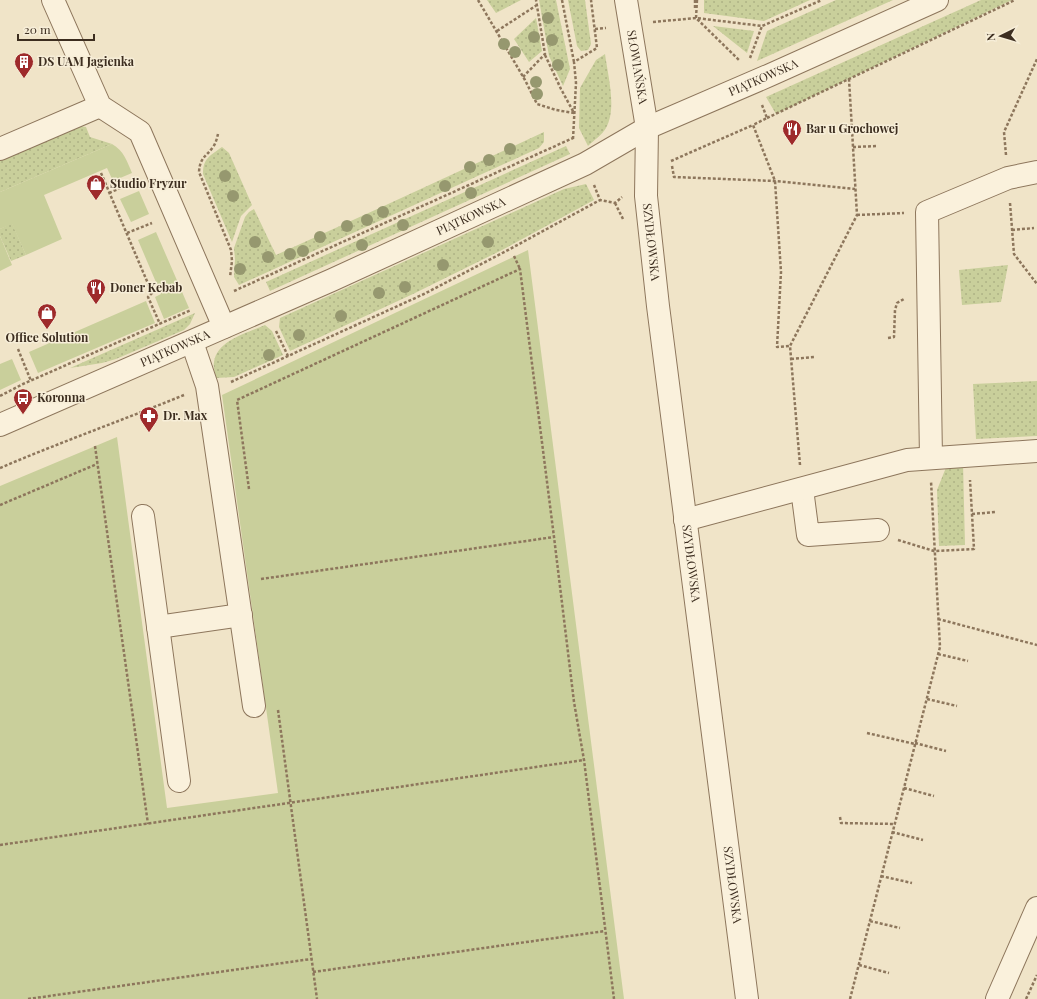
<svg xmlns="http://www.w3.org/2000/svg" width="1037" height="999" font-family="'Playfair Display',serif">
<defs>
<pattern id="grass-dots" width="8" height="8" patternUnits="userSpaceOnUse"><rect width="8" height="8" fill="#c9cf9b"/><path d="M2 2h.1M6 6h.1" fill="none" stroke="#aeb285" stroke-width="1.8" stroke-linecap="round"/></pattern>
</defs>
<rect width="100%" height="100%" fill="#f0e4c8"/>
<path fill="url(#grass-dots)" d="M 487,0 L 521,0 L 496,13 Z
M 539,0 L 556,0 L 570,69 L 563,86 L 549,56 Z
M 568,0 L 585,0 L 591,44 L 588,50 L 581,51 L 577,46 Z
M 704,0 L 810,0 L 764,21 L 704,13 Z
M 836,0 L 893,0 L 757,61 L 767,31 Z
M 981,0 L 1012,0 L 776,114 L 766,97 Z
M 536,18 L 542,51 L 529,62 L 514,39 Z
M 713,26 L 754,31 L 747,53 Z
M 605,54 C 608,76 617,109 606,128 C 602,135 594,140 588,146 L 579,128 L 580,88 L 596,60 Z
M 79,126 L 86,127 L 90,137 L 112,144 L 0,192 L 0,158 Z
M 544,132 L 544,142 L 539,148 L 239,285 L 234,277 L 235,259 L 234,248 L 245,217 L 249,212 L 254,209 L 276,255 L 386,205 Z
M 566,146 L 570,154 L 270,291 L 266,282 Z
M 222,147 L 229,153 L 252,205 L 241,216 L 232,242 L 203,174 C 203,158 210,156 222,147 Z
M 586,184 L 594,200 L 502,250 L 413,294 L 290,351 L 279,327 L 280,318 L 564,189 Z
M 12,223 L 26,255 L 11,261 L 0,236 L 0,229 Z
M 1008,265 L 1001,302 L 962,305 L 959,270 Z
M 195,313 L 190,324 L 184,330 L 116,359 L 102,363 L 70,368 Z
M 265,325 L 272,331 L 283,355 L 234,377 L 216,378 C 215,373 213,367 214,362 C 217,340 247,333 265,325 Z
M 1037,381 L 1037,436 L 976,439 L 973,384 Z
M 963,463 L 965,545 L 939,546 L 937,490 L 947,465 Z"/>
<path fill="#c9cf9b" d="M 112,144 C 124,151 127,161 132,173 L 113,181 L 107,168 L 44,195 L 62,239 L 26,255 L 12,224 L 0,229 L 0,192 Z
M 139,191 L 149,214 L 131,222 L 120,199 Z
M 156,232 L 189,308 L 164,319 L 155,297 L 161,294 L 138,240 Z
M 0,236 L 12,265 L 0,271 Z
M 528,250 L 624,999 L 0,999 L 0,486 L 117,437 L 167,808 L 278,793 L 222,395 Z
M 146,301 L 155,323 L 38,373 L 29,352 Z
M 12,359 L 21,380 L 0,390 L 0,364 Z"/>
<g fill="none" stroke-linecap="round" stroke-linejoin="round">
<defs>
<g id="minor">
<path d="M 53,0 L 100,106 L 140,132 L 224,327"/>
<path id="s1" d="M 626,0 L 647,128 L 646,196 L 658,306 L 747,999"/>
<path d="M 0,149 L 100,106"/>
<path d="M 192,342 L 207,386 L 254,706"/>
<path id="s2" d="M 0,425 L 332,280 L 585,164 L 647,128 L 770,75 L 937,0"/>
<path d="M 931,458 L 927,212 L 1008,178 L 1037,172"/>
<path d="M 802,489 L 808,535 L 878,530"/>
<path d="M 143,516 L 179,781"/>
<path d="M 685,520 L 907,460 L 1037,451"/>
<path d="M 158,627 L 241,615"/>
<path d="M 997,999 L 1037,908"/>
</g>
</defs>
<use href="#minor" stroke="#8d765c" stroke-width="24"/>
<path stroke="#8d765c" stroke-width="2.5" stroke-dasharray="3 2" stroke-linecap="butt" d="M 478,0 L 525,80 L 537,104 L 556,110 L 574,113
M 562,0 L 574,62
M 695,0 L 695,8
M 697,0 L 696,18 L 762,26 L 822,0
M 653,22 L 696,18 L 740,61
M 595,29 L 606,28
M 497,31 L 537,5
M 545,55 L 561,89 L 574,113
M 750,58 L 762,26
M 523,77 L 545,54 L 536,0
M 762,105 L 767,118 L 753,125 L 775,181 L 781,272 L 777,347 L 790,346
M 767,118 L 1015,0
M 218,134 C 217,138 216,143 213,147 C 206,157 200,157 199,172 L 231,250 L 232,261 L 230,277
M 573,139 L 576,83 L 574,62 L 597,48 L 591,0
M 853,147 L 878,146
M 1006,155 L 1004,132 L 1037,59
M 671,161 L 753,125
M 672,166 L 674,177 L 775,181 L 855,189
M 101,173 L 152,293 L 148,297 L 160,324
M 594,185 L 600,200 L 615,203 L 622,197
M 109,193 L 136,181
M 615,203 L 623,219
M 1010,203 L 1014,254 L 1037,284
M 857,215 L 904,213
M 1012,230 L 1034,228
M 127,233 L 152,223
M 514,256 L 520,269
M 234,291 L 573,138
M 276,331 L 288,356
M 888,338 L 894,337 L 895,310 L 897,303 L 904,299
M 18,349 L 31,381
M 791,359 L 814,357
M 231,382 L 424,294 L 510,249 L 600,200
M 0,396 L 23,384 L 191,310
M 95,446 L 148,824
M 800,465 L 790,346 L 857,215 L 849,79
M 0,468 C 61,442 123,420 184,395
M 249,489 L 237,400 L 520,269 L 554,537 L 574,702 L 584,760 L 614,999
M 0,505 L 97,464
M 972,514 L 996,512
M 898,540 L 934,551 L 974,549 L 970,480
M 261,579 L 554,537
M 938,619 L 1037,645
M 938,654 L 968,661
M 927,699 L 957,706
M 278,710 L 317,999
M 867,733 L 915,744
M 915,743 L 946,751
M 904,788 L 934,796
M 840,817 L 841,823 L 895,824
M 892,832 L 923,840
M 0,845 L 584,760
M 881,876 L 912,883
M 870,921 L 900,928
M 859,965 L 889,973
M 313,972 L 605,931
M 28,999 L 311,959
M 850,999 L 940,647 L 931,481
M 1026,999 L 1037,975"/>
<use href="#minor" stroke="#faf1dc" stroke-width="22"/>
</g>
<g fill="#96986f">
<circle cx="548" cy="18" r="6"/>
<circle cx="534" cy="37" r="6"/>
<circle cx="552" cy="40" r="6"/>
<circle cx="504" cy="44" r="6"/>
<circle cx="515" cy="52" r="6"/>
<circle cx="558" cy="65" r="6"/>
<circle cx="536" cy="82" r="6"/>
<circle cx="537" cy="94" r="6"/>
<circle cx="510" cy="149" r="6"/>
<circle cx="489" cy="160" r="6"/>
<circle cx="470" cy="167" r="6"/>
<circle cx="225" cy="176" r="6"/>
<circle cx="445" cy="186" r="6"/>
<circle cx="471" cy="193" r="6"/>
<circle cx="233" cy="196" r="6"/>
<circle cx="383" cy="212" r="6"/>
<circle cx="367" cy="220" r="6"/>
<circle cx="403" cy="225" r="6"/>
<circle cx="347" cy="226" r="6"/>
<circle cx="320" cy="237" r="6"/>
<circle cx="255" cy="242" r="6"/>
<circle cx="488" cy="242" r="6"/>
<circle cx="362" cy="245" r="6"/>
<circle cx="303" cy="251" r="6"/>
<circle cx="290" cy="254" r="6"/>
<circle cx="268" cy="257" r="6"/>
<circle cx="443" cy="265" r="6"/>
<circle cx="240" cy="269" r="6"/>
<circle cx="405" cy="287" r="6"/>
<circle cx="379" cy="293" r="6"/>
<circle cx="341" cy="316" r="6"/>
<circle cx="299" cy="335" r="6"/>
<circle cx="269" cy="355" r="6"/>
</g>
<defs>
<symbol id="building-pin" viewBox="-11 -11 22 30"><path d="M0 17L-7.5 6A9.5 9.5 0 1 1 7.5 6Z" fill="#9e2a2b" stroke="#f7eed8"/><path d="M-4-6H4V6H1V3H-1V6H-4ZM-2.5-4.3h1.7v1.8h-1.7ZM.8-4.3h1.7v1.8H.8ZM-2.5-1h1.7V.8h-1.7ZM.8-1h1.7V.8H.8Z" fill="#fff"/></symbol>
<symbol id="restaurant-pin" viewBox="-11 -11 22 30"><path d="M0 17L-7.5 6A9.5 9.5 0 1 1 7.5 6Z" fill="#9e2a2b" stroke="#f7eed8"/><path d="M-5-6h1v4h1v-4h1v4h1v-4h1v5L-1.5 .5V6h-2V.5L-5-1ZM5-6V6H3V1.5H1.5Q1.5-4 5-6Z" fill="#fff"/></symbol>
<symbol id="shop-pin" viewBox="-11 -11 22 30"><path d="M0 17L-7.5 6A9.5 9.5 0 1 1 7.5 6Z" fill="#9e2a2b" stroke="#f7eed8"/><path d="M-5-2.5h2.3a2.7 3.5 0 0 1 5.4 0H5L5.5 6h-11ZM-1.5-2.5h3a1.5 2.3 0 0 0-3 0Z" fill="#fff"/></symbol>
<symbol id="bus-pin" viewBox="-11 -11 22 30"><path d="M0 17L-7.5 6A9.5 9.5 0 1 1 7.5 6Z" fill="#9e2a2b" stroke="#f7eed8"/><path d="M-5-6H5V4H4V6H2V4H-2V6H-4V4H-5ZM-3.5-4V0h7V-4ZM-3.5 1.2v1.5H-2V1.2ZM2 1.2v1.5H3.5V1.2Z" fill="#fff"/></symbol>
<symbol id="pharmacy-pin" viewBox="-11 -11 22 30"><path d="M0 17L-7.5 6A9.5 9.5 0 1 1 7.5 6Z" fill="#9e2a2b" stroke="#f7eed8"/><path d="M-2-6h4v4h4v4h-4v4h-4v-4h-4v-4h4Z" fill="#fff"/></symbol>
</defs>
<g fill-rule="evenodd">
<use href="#building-pin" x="13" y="51" width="22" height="30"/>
<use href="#restaurant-pin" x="781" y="118" width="22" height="30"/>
<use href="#shop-pin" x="85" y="173" width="22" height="30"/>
<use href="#restaurant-pin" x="85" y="277" width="22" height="30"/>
<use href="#shop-pin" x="36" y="302" width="22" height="30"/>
<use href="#bus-pin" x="12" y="387" width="22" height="30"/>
<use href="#pharmacy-pin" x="138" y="405" width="22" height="30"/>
</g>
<g text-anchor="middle" stroke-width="3" stroke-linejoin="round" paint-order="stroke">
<g font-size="12" font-weight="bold" fill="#3d2e20" stroke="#f7eed8" text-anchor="start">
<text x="38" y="66">DS UAM Jagienka</text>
<text x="806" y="133">Bar u Grochowej</text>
<text x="110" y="188">Studio Fryzur</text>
<text x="110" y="292">Doner Kebab</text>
<text x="47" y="342" text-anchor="middle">Office Solution</text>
<text x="37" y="402">Koronna</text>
<text x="163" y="420">Dr. Max</text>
</g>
<g font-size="12" fill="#3d2e20" stroke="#f7eed8">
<text dy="4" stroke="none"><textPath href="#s1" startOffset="68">SŁOWIAŃSKA</textPath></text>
<text dy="4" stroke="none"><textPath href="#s2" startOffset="839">PIĄTKOWSKA</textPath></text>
<text dy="4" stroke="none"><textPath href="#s2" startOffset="515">PIĄTKOWSKA</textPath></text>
<text dy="4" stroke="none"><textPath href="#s1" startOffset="244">SZYDŁOWSKA</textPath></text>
<text dy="4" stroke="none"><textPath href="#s2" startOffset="191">PIĄTKOWSKA</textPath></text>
<text dy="4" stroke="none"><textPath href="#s1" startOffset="568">SZYDŁOWSKA</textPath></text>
<text dy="4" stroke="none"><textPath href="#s1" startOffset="892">SZYDŁOWSKA</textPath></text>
</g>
</g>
<g transform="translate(1001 36) rotate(265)" stroke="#f7eed8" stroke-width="3" paint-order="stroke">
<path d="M0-3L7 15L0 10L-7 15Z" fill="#3d2e20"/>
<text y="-6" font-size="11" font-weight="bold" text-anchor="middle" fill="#3d2e20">N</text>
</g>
<path d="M18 34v6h76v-6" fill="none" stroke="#3d2e20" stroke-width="2"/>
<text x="24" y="34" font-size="12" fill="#3d2e20" stroke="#f7eed8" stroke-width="3" paint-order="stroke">20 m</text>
</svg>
